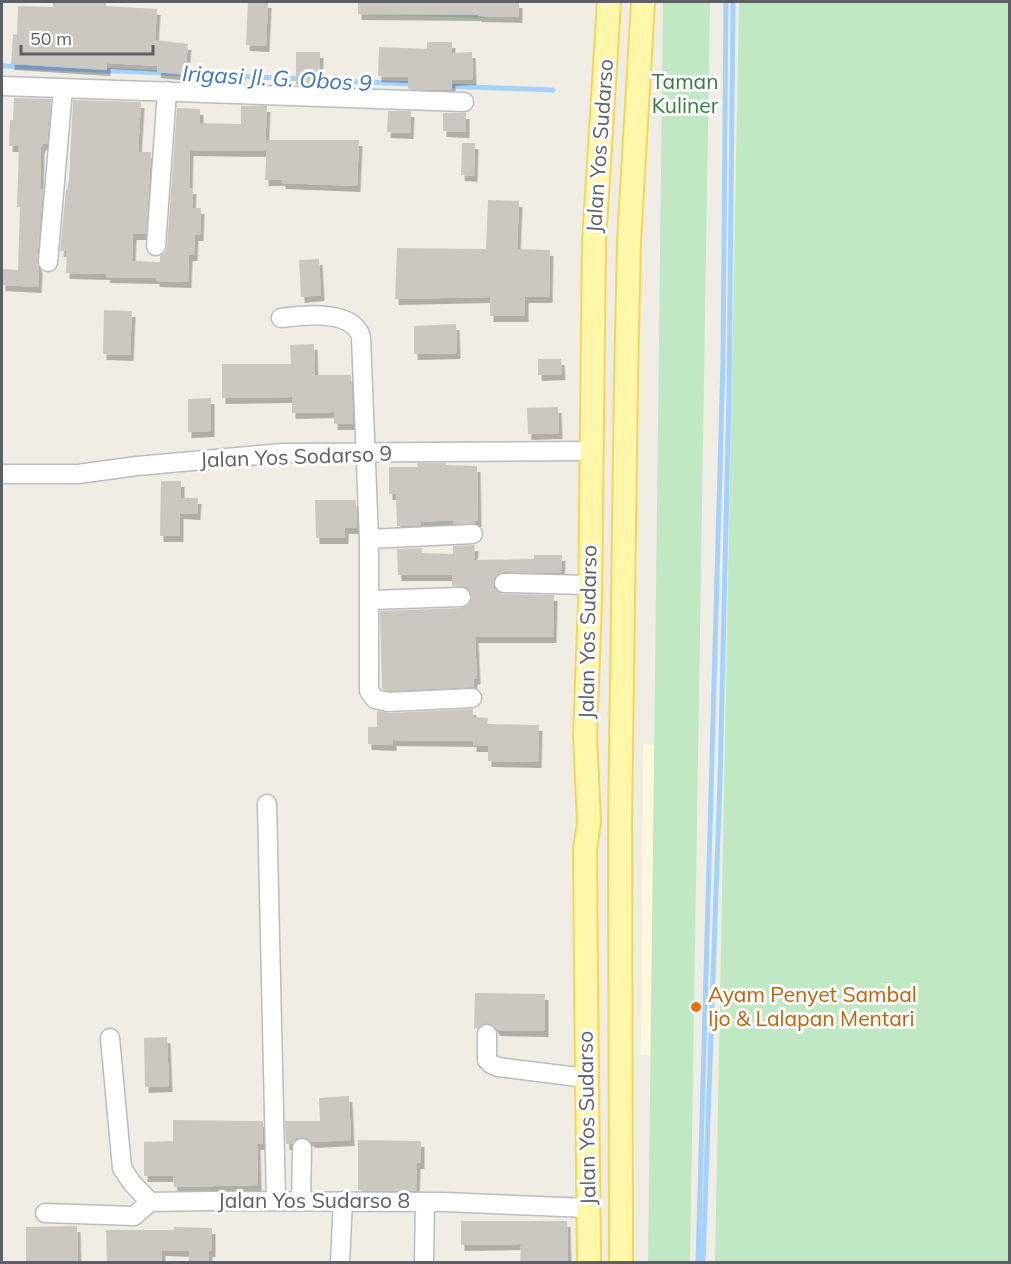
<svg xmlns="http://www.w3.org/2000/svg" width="1011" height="1264" font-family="Mulish,sans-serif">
<defs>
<filter id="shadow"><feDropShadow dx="3.5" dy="6" stdDeviation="0" flood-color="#0004"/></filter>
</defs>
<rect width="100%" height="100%" fill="#f0eee4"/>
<path fill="#fff9da" d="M 643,744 L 698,747 L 693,1057 L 641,1055 Z"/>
<path fill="#c0e8c3" d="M 368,2 L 485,2 L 485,18 L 368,15 Z
M 663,2 L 710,2 L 690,1262 L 648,1262 Z
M 739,2 L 1009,2 L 1009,1262 L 715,1262 Z"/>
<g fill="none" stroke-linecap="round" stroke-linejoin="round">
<path stroke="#a5d1ff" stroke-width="5" d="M 2,66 L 303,79
M 315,80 L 413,84
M 447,86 L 553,90
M 698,1262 L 723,360 L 726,2
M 703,1262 L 720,779 L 729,395 L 733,2"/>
</g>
<path fill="#cbc8c1" filter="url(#shadow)" d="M 53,2 L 106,2 L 106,6 L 157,9 L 155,40 L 188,44 L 185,75 L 157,72 L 158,66 L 107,63 L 107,70 L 11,64 L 13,34 L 17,35 L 18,6 L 53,7 Z
M 248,2 L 268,2 L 266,46 L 246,45 Z
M 358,2 L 519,2 L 519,17 L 478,16 L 478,15 L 358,14 Z
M 427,42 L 452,42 L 452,53 L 472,52 L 473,79 L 452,80 L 452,90 L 408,89 L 408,77 L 378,76 L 379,47 L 427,49 Z
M 296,52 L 320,52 L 320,84 L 296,85 Z
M 14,98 L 51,99 L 47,144 L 43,144 L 41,147 L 40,189 L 43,189 L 37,261 L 39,268 L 38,287 L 2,285 L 2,269 L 18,270 L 20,207 L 17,207 L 19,146 L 9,146 L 10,120 L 13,120 Z
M 73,100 L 141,102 L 138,152 L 151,152 L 146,234 L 133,234 L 132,261 L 160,262 L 160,256 L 165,253 L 167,247 L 177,108 L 200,109 L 200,123 L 241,124 L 241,106 L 267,106 L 265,151 L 190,150 L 189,188 L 193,188 L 192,208 L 201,208 L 200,235 L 195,235 L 194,255 L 189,255 L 188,282 L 156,281 L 156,278 L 106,277 L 107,274 L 66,273 L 67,251 L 60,251 L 66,190 L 67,190 L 69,180 Z
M 388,111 L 411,111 L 410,133 L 387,132 Z
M 443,113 L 466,113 L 466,132 L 443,131 Z
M 267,140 L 359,140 L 357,186 L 282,183 L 282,180 L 265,180 Z
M 462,143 L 475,143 L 474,176 L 461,175 Z
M 488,200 L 519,201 L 517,249 L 550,250 L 549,297 L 525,297 L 525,316 L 490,316 L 490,297 L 395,299 L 397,248 L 486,249 Z
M 319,259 L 321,295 L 301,297 L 299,260 Z
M 104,310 L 132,311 L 130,355 L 103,354 Z
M 456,324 L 457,353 L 414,354 L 414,326 Z
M 314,344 L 315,375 L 351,375 L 353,424 L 334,424 L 334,412 L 292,413 L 292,397 L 222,398 L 222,364 L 291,364 L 290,345 Z
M 538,359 L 561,359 L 562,374 L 538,375 Z
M 211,398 L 211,431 L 188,432 L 188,399 Z
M 558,407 L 559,433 L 528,434 L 527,408 Z
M 417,463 L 446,463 L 446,465 L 477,466 L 478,521 L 475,521 L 475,523 L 453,524 L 453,520 L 420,522 L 421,525 L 397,526 L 396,494 L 389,494 L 389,467 L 418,467 Z
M 161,481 L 181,481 L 181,498 L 198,498 L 197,514 L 180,513 L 180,536 L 160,536 Z
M 315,500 L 356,500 L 357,528 L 345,528 L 345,538 L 316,538 Z
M 475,545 L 474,560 L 534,559 L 534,555 L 562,555 L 561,573 L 504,572 L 495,577 L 493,582 L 494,589 L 503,594 L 554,595 L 553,637 L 475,637 L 477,678 L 474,679 L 473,687 L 389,691 L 382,689 L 380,611 L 461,608 L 467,606 L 472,597 L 467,587 L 452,586 L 452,575 L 398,575 L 397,549 L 422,548 L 422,553 L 453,554 L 453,546 Z
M 473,709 L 473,717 L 488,718 L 487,724 L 539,725 L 538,762 L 488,761 L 488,746 L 473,746 L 473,741 L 393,740 L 393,745 L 368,744 L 368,727 L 377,727 L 377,711 L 389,713 Z
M 475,993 L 545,994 L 545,1031 L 497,1030 L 493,1025 L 488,1023 L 474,1029 Z
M 167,1037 L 169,1086 L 145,1087 L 144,1038 Z
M 349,1096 L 351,1140 L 312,1142 L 307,1138 L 302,1137 L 296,1138 L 292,1144 L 286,1144 L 285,1121 L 320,1121 L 319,1098 Z
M 173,1120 L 263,1121 L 263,1144 L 257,1144 L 258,1185 L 174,1187 L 173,1176 L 144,1176 L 144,1142 L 173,1141 Z
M 358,1140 L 421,1141 L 421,1163 L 417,1163 L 416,1191 L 358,1190 Z
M 461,1221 L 567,1221 L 568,1263 L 520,1263 L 521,1244 L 461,1245 Z
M 77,1226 L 78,1263 L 26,1263 L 26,1227 Z
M 174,1227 L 212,1228 L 212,1251 L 209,1251 L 208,1263 L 189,1263 L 189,1251 L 162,1250 L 162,1263 L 107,1263 L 106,1230 L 174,1230 Z"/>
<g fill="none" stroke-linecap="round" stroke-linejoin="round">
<defs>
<path id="minor" d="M 2,86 L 464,102
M 156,246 L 167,91
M 48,262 L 63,89
M 281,318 C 303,315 353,309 361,337 L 369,539 L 369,691 L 375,699 L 388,702 L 472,698
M 2,474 L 78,474 L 137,466 L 282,453 L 591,451
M 369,539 L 473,534
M 504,583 L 590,585
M 370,600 L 461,597
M 267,804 L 276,1201
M 487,1034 L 487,1060 L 491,1064 L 498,1067 L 586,1078
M 110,1038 L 122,1168 L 132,1183 L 150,1202
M 301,1201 L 302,1148
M 45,1213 L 134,1216 L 150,1202 L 207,1201 L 444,1202 L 588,1208
M 424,1261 L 425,1202
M 340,1262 L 343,1201"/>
<path id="major" d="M 589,1262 L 586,983 L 585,849 L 589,823 L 585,735 L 590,602 L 594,242 L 609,2
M 621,1262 L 620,822 L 626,380 L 629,241 L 643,2"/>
</defs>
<use href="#minor" stroke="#b9bcc1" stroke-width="21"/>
<use href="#major" stroke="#f8d655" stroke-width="26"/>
<use href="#minor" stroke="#fff" stroke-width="18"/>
<use href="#major" stroke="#fff7aa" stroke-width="22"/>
</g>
<circle fill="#e8710a" stroke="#fff" stroke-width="2" cx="696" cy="1007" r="6"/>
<g text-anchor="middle" stroke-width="6" stroke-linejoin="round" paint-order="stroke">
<g font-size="21" fill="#30823a" stroke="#fff">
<text x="685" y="89">Taman<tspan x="685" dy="24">Kuliner</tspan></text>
</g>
<g font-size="21" fill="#5c6066" stroke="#fff">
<text transform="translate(600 146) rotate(-86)" y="7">Jalan Yos Sudarso</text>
<text transform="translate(296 457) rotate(-2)" y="7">Jalan Yos Sodarso 9</text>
<text transform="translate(588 632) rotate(-89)" y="7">Jalan Yos Sudarso</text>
<text transform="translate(587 1118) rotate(-91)" y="7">Jalan Yos Sudarso</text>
<text x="314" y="1208">Jalan Yos Sudarso 8</text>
</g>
<g font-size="21" fill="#c56008" stroke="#fff" text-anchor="start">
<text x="708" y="1002">Ayam Penyet Sambal<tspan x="708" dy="24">Ijo &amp; Lalapan Mentari</tspan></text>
</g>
<g font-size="22" font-style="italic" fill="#3f75c0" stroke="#fff">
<text transform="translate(277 78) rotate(3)" y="8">Irigasi Jl. G. Obos 9</text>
</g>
</g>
<rect width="1011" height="1264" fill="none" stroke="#5c6066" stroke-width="6"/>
<path d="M21 45v9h132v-9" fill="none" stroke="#5c6066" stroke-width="3"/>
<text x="30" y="45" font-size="18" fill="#5c6066" stroke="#ffffff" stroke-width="4.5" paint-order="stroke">50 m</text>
</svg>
